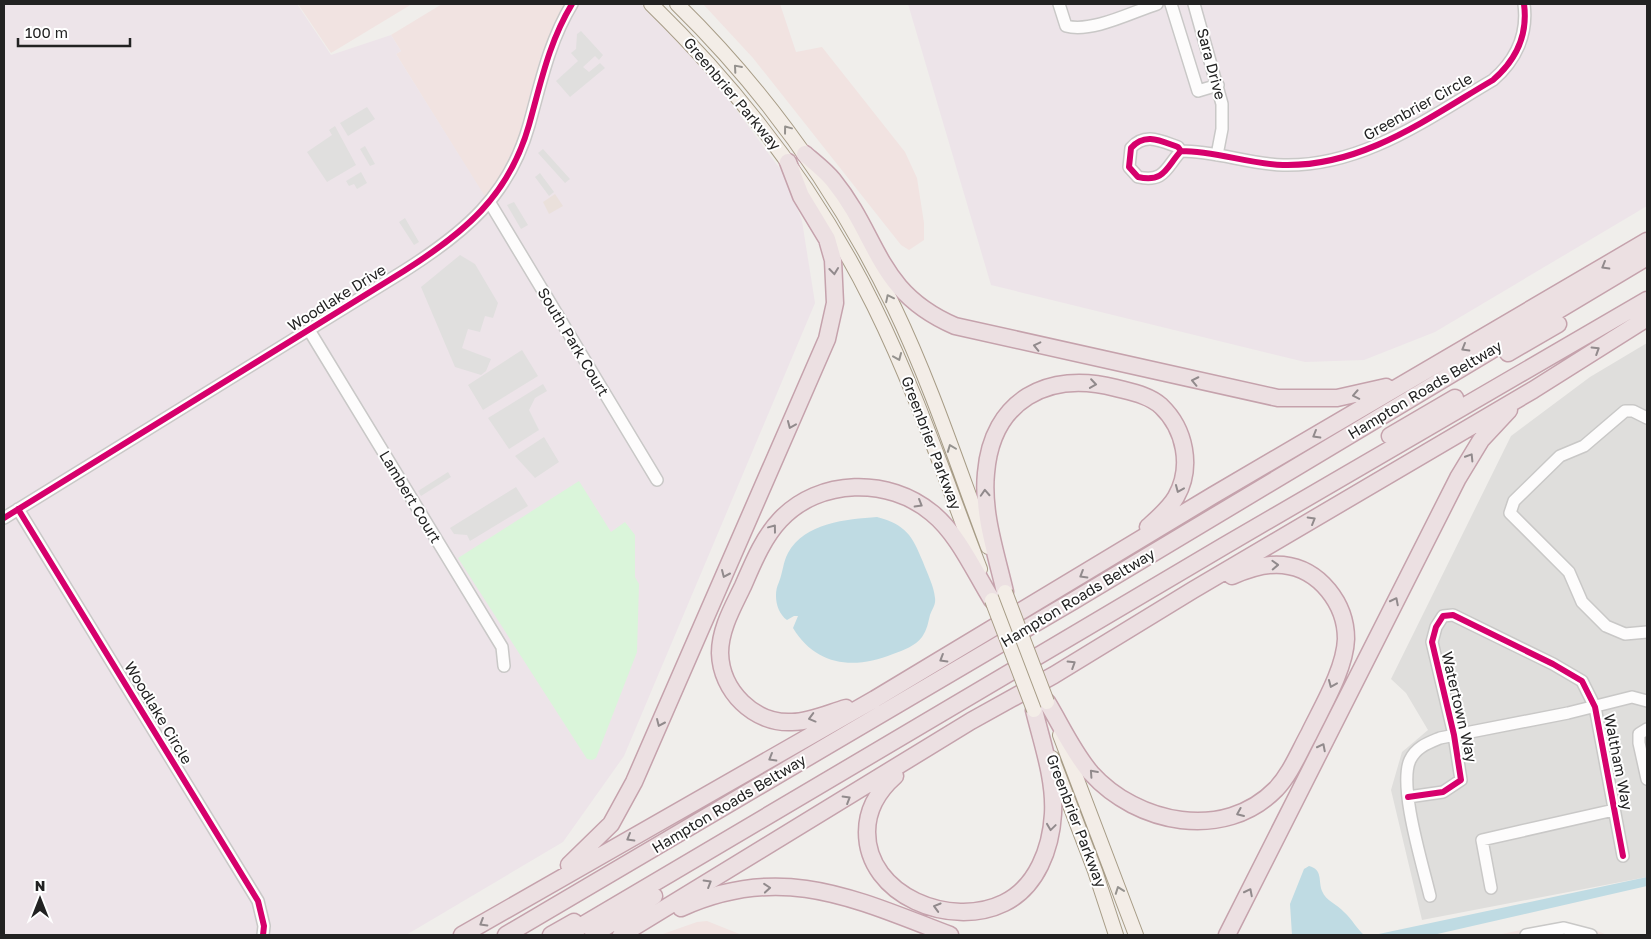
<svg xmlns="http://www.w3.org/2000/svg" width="1651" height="939" font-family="'Golos Text',sans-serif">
<rect width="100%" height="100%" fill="#f0eeeb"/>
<path fill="#dfdedc" d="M 1647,343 L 1647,877 L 1422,920 L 1391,790 L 1402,752 L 1428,730 L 1406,693 L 1391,679 L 1511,436 L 1590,377 Z"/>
<path fill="#f1e3e1" d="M 298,4 L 412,4 L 331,53 Z
M 442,4 L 565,4 L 542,52 L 517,142 L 497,182 L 486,199 L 396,54 L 401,51 L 391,35 Z
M 703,4 L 780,4 L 796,52 L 822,47 L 905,152 L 917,178 L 924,223 L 924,240 L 909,250 L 901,245 L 753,58 Z
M 707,921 L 742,935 L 660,935 L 697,922 Z
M 1555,923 L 1593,929 L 1607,935 L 1497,935 Z"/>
<path fill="#ede4e9" d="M 4,4 L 297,4 L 331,55 L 391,35 L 401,51 L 396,54 L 486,198 L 497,182 L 517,142 L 542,52 L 565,4 L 641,4 L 681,43 L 714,80 L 786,177 L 802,221 L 815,303 L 624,756 L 563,842 L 406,935 L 4,935 Z
M 908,4 L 1647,4 L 1647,206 L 1435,332 L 1364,360 L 1305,362 L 991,285 Z"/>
<path fill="#eae0db" d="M 555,194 L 563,206 L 549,214 L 543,202 Z"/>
<path fill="#daf5da" d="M 579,481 L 611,532 L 625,522 L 635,535 L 635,577 L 639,584 L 637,652 L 596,758 L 592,760 L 587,759 L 458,558 Z"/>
<path fill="#e0dfde" d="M 581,31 L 603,55 L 599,60 L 595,56 L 583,67 L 589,72 L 600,63 L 605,68 L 570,97 L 556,81 L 578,61 L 571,53 L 576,49 L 577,34 Z
M 367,107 L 375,119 L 348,136 L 340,123 Z
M 335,126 L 356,165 L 327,182 L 307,152 L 332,135 L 329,130 Z
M 365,146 L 375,164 L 370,166 L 360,149 Z
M 543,149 L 570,179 L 565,183 L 538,153 Z
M 361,172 L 367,183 L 357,189 L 354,184 L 349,186 L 346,181 Z
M 540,173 L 554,192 L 549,196 L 535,177 Z
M 514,202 L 528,225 L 521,229 L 507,205 Z
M 405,218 L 419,242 L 414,245 L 399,222 Z
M 460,255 L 475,264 L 498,303 L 493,318 L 485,316 L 480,332 L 468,329 L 462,348 L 491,359 L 486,371 L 481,375 L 455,367 L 421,287 Z
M 522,350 L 538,376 L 483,410 L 468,385 Z
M 543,384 L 547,391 L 535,398 L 529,410 L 539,430 L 509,449 L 488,418 Z
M 544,437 L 559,462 L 535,478 L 515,456 Z
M 448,472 L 451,477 L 421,496 L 418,491 Z
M 516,487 L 528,506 L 470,541 L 467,535 L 454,534 L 450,528 Z"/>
<path fill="#bfdbe3" d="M 877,517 C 906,525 912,535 923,562 C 927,573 934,586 935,598 C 936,605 932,609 930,615 C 928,623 927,630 922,637 C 915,646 904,650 893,654 C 854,670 816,666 793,628 L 798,616 L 794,616 L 787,620 C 776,612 773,594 779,582 C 783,572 783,562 788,553 C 804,523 847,519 877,517 Z
M 1309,866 C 1323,870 1318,880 1322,891 C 1326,901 1337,904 1344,912 C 1352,919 1357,929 1364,935 L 1292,935 L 1290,904 L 1304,869 Z
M 1647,877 L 1647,886 L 1433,935 L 1374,935 Z"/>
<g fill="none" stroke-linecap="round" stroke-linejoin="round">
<defs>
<path id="minor" d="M 1059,4 L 1066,26 C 1092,33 1132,12 1157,4
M 1171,4 L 1198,91 L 1218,85
M 1194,4 L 1222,104 L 1222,129 L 1217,155
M 1181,151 C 1166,167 1165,183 1138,177 L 1129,167 L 1131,148 C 1145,132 1161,141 1178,147 L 1181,151 C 1216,151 1249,164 1283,165 C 1363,167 1428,118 1493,80 C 1516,60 1528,34 1524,4
M 490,203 L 657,480
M 309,330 L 502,647 L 504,666
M 1647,418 L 1633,411 L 1625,411 L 1584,446 L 1560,456 L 1514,501 L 1510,513 L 1569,572 L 1582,602 L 1606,626 L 1625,634 L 1647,632
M 18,509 L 258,901 L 264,926 L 263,935
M 4,518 L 404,271 C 464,233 509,196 529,125 C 541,82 549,42 572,4
M 1647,729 L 1639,734 L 1639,743 L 1647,779
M 1408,797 L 1443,792 L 1461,780 L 1454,735 L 1432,642 L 1436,627 L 1443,616 L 1453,615 L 1553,664 L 1582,681 L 1595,707 L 1623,856
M 1491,888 L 1482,840 L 1614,810
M 1430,896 C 1423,866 1398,786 1410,760 C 1416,747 1428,743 1440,738 L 1568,713 L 1632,697 L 1647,701
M 1526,935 L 1564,928 L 1591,935"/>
<path id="major" d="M 651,4 C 741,92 818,192 874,306 C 916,391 946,481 980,569
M 677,4 C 767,92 839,194 894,307 C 931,384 958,467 988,547
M 1060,735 L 1136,935
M 1052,758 L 1095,871 L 1116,935"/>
<path id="highway" d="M 805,154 C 814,162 825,170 833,180 C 880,238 876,292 955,326 L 1278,398 L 1337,398 L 1386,387
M 1508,353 L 1558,324
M 1390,436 L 1455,398
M 1005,592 C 996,553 982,513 986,473 C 992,400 1048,370 1116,388 C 1131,392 1149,395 1161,406 C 1185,429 1193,467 1176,497 C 1169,509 1158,518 1148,527
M 1047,702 C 1061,725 1073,752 1091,773 C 1137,824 1224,842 1276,789 C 1291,773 1299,752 1309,734 C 1322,707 1345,669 1346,639 C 1346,604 1320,569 1283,565 C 1266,563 1248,569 1232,576
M 846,708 C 829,713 810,722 792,722 C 754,724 721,691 720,653 C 720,629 733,607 743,586 C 753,563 763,538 780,520 C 819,478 889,477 932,513 C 958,534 974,571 992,600
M 895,776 C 878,791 867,809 867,832 C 867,896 951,929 1004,903 C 1037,887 1051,848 1053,814 C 1055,779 1042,743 1034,710
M 569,865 L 611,824 L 634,782 L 827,339 L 835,303 L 833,260 L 827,239 L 801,196 L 788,162
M 681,908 C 782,862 855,899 950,935
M 462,935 L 875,699 L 1212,496 L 1647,241
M 506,935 L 1073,601 L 1647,257
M 551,935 L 574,922
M 566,935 L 1224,546 L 1647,300
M 593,935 L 654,896
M 621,935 L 971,721 L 1054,675 L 1193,590 L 1533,390 L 1647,318
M 1227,935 L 1458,478 L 1481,440 L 1509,410"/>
</defs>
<use href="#minor" stroke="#c9c8c7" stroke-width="14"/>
<use href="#major" stroke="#a79c86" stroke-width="16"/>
<use href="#highway" stroke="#c5a2ac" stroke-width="19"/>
<use href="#minor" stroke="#fdfcfc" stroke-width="11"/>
<use href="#major" stroke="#f3ede7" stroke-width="14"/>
<use href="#highway" stroke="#ece0e2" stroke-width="16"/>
<defs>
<path id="major-bridge" d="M 1005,592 L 1047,702
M 992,600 L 1034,710"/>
</defs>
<use href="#major-bridge" stroke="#a79c86" stroke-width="16" stroke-linecap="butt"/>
<use href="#major-bridge" stroke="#f3ede7" stroke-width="14"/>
<defs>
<path id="cycleway" d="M 1181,151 C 1166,167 1165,183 1138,177 L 1129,167 L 1131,148 C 1145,132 1161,141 1178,147 L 1181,151 C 1216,151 1249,164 1283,165 C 1363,167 1428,118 1493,80 C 1516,60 1528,34 1524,4
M 18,509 L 258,901 L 264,926 L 263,935
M 4,518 L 404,271 C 464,233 509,196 529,125 C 541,82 549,42 572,4
M 1408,797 L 1443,792 L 1461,780 L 1454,735 L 1432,642 L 1436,627 L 1443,616 L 1453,615 L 1553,664 L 1582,681 L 1595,707 L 1623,856"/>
</defs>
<use href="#cycleway" stroke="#fff" stroke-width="9"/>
<use href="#cycleway" stroke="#d6006c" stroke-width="6"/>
</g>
<defs><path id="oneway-chevron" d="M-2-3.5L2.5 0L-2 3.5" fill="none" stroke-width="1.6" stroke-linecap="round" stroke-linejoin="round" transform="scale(1.25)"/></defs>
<g stroke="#95928e">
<use href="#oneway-chevron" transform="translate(737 68) rotate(-131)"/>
<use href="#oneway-chevron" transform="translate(787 129) rotate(-127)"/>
<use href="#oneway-chevron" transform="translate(889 298) rotate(-116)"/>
<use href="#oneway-chevron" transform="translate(898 357) rotate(67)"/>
<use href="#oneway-chevron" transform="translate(951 448) rotate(-111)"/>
<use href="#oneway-chevron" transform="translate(1119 890) rotate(-110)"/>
</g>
<g stroke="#918a8c">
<use href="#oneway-chevron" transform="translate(1605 266) rotate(150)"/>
<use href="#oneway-chevron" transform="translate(834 271) rotate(84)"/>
<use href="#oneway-chevron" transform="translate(1037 346) rotate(-167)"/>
<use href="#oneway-chevron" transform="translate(1465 348) rotate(150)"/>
<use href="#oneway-chevron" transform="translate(1596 350) rotate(-32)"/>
<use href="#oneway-chevron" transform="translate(1195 381) rotate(-168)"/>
<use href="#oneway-chevron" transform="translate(1093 384) rotate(8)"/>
<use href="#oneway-chevron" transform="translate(1356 395) rotate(169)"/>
<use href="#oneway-chevron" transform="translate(791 425) rotate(113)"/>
<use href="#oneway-chevron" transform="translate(1316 435) rotate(150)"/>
<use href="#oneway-chevron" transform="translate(1470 457) rotate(-58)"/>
<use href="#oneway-chevron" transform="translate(1179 489) rotate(113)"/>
<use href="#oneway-chevron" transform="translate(985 493) rotate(-93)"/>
<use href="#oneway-chevron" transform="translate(919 504) rotate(30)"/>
<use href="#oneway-chevron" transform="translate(1312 520) rotate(-30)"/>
<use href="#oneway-chevron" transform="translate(773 528) rotate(-53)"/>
<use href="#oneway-chevron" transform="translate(1275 565) rotate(-2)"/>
<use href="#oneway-chevron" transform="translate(725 574) rotate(114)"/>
<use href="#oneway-chevron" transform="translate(1083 575) rotate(149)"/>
<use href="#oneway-chevron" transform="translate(1395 601) rotate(-63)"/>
<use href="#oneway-chevron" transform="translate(943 659) rotate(149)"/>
<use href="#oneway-chevron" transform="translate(1072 664) rotate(-32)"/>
<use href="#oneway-chevron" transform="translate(1332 684) rotate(113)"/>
<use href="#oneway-chevron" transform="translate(812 718) rotate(165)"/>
<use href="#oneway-chevron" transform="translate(660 723) rotate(114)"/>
<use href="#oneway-chevron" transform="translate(1322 747) rotate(-63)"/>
<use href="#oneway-chevron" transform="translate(772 758) rotate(150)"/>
<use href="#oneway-chevron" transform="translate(1093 773) rotate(-132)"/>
<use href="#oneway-chevron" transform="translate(847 799) rotate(-31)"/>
<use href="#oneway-chevron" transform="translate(1240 813) rotate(157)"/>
<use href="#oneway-chevron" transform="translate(1051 827) rotate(98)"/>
<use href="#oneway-chevron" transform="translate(630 838) rotate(150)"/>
<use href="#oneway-chevron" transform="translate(708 883) rotate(-31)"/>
<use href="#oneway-chevron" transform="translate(767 888) rotate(-5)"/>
<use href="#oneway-chevron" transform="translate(1249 892) rotate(-63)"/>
<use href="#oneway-chevron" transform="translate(937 907) rotate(-164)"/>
<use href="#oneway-chevron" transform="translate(483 923) rotate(149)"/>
</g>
<g text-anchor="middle" stroke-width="4" stroke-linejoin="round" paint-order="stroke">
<g font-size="15" fill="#222" stroke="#fff">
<text transform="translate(1211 64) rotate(75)" y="5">Sara Drive</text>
<text transform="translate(732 94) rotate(50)" y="5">Greenbrier Parkway</text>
<text transform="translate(1418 107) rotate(-29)" y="5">Greenbrier Circle</text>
<text transform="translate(337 298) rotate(-32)" y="5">Woodlake Drive</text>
<text transform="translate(573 342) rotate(59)" y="5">South Park Court</text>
<text transform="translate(1425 390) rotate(-31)" y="5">Hampton Roads Beltway</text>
<text transform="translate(931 443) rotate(69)" y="5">Greenbrier Parkway</text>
<text transform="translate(410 497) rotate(59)" y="5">Lambert Court</text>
<text transform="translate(1078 598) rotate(-31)" y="5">Hampton Roads Beltway</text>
<text transform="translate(1459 707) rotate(77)" y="5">Watertown Way</text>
<text transform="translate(158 713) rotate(59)" y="5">Woodlake Circle</text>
<text transform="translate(1618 762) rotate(79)" y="5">Waltham Way</text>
<text transform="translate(729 804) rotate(-31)" y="5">Hampton Roads Beltway</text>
<text transform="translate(1076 821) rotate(69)" y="5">Greenbrier Parkway</text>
</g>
</g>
<rect width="1651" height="939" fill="none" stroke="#222222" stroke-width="10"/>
<g transform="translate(40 899)" stroke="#ffffff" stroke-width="4" paint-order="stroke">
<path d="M0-4L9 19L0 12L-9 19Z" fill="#222222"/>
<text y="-8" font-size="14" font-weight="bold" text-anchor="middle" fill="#222222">N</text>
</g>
<path d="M18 38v8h112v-8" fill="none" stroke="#222222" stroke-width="2.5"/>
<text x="25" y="38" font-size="15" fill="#222222" stroke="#ffffff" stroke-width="4" paint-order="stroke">100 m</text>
</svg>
